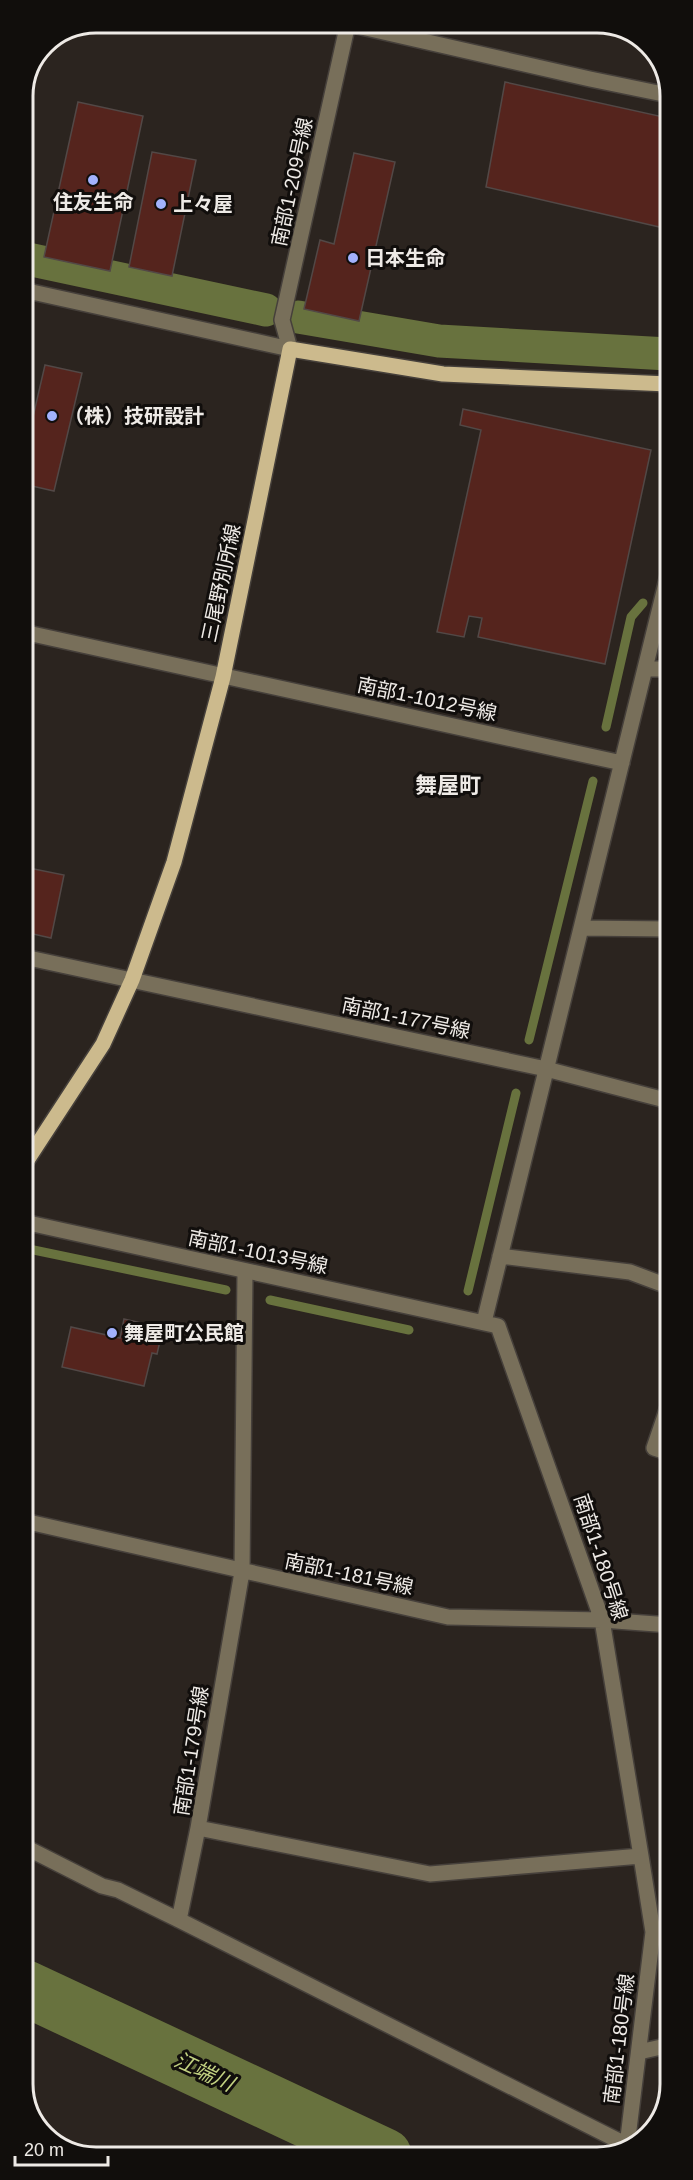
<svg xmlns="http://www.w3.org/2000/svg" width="693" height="2180" font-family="Helvetica,'Noto Sans JP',sans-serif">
<rect width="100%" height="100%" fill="#2b241f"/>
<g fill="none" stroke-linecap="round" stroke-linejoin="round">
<path stroke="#68723e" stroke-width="9" d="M 606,727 L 631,617 L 643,603
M 529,1040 L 593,781
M 24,1248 L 226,1290
M 468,1291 L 516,1093
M 270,1300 L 409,1330"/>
<path stroke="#68723e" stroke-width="33" d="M 23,258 L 266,310
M 298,317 L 439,341 L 668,354"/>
<path stroke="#68723e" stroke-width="56" d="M 25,1988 L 384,2156"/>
</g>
<path fill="#55241d" stroke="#524846" stroke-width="1.5" d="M 505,82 L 668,118 L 668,229 L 486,187 Z
M 78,102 L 143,116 L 110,271 L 44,257 Z
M 152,152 L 196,160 L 172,276 L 129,267 Z
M 354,153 L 395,162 L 359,321 L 304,309 L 320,240 L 334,244 Z
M 45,365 L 82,373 L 54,491 L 23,484 L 23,460 Z
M 463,409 L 651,450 L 605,664 L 478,637 L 482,618 L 469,616 L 464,637 L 437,632 L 481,430 L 460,425 Z
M 24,867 L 64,875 L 51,938 L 24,932 Z
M 124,1319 L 163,1328 L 157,1354 L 152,1353 L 144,1386 L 62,1367 L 71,1327 L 120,1338 Z"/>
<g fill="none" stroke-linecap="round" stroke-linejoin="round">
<defs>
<path id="minor" d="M 344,23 L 590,79 L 668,95
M 23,290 L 290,349 L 282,320 L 348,23
M 23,632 L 622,763
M 646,669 L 669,669
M 581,928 L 669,929
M 24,957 L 546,1069 L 669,1101
M 24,1222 L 498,1326 L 602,1620 L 641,1856 L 653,1932 L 627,2146
M 500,1256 L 630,1272 L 670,1287
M 245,1272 L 242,1572 L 198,1828 L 430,1874 L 641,1856
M 484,1322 L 669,571
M 670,1401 L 654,1448 L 670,1453
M 24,1521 L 448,1617 L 602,1620 L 670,1625
M 25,1847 L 102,1886 L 118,1890 L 179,1920 L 629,2146
M 179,1920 L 198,1828
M 639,2052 L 670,2045"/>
<path id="major" d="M 24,1165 L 103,1044 L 132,980 L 174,862 L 223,677 L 290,349 L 443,374 L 668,384"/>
</defs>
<use href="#minor" stroke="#46403b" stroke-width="18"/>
<use href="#major" stroke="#46403b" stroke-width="18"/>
<use href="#minor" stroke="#786f5a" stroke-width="15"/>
<use href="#major" stroke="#ccba8d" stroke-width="15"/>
</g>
<g fill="#a2b2fd" stroke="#110e0c" stroke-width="2">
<circle cx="93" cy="180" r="6"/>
<circle cx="161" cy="204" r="6"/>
<circle cx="353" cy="258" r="6"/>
<circle cx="52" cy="416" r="6"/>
<circle cx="112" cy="1333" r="6"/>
</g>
<g text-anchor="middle" stroke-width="6" stroke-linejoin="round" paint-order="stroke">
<g font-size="20" fill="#eeeae6" stroke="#110e0c">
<text transform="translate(292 182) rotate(-78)" y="7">南部1-209号線</text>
<text transform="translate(221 583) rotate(-78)" y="7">三尾野別所線</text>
<text transform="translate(427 699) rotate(12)" y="7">南部1-1012号線</text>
<text transform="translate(406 1018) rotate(12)" y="7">南部1-177号線</text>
<text transform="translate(258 1252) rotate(12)" y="7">南部1-1013号線</text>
<text transform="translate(601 1557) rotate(72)" y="7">南部1-180号線</text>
<text transform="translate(349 1574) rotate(12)" y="7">南部1-181号線</text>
<text transform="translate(191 1751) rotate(-81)" y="7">南部1-179号線</text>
<text transform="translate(619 2039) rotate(-83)" y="7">南部1-180号線</text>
</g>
<g font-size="20" font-weight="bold" fill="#eeeae6" stroke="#110e0c" text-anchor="start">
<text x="93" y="209" text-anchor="middle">住友生命</text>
<text x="173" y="211">上々屋</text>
<text x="365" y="265">日本生命</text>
<text x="64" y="423">（株）技研設計</text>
<text x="124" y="1340">舞屋町公民館</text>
</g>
<g font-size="21" font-style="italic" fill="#c2d181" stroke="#110e0c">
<text transform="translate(204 2072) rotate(25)" y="7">江端川</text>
</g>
<g font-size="22" font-weight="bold" fill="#eeeae6" stroke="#110e0c">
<text x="448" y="793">舞屋町</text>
</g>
</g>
<path d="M0 0H693V2180H0ZM96 33H597A63 63 0 0 1 660 96V2084A63 63 0 0 1 597 2147H96A63 63 0 0 1 33 2084V96A63 63 0 0 1 96 33Z" fill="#110e0c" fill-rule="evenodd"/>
<path fill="none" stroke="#eeeae6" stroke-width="3" d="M96 33H597A63 63 0 0 1 660 96V2084A63 63 0 0 1 597 2147H96A63 63 0 0 1 33 2084V96A63 63 0 0 1 96 33Z"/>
<path d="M15 2156v9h93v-9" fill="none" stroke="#eeeae6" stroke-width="3"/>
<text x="24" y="2156" font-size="18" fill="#eeeae6" stroke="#110e0c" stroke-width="4.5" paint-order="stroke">20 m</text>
</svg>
